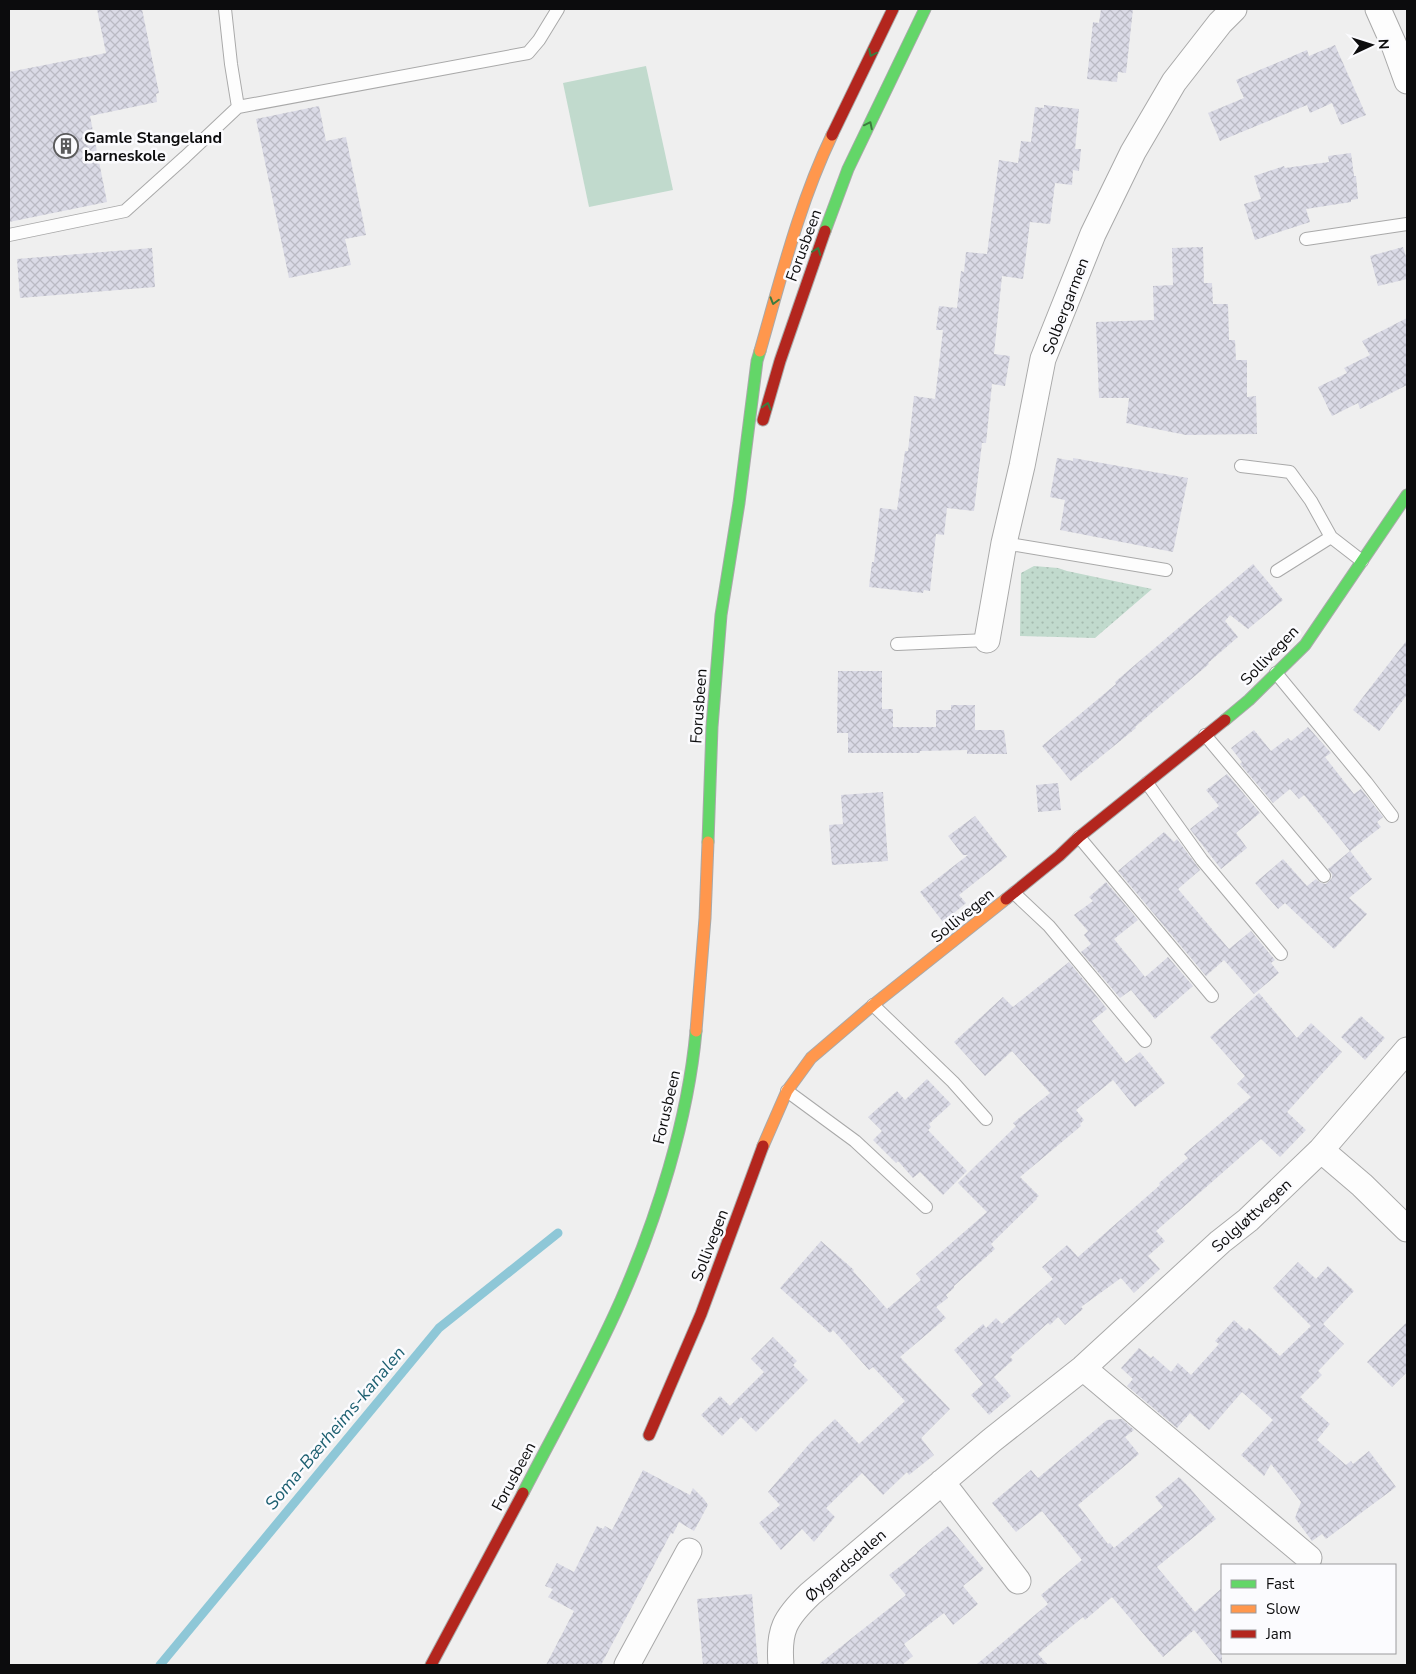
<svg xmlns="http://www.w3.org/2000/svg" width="1416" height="1674" font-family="'Nunito Sans',sans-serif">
<defs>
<pattern id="grass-dots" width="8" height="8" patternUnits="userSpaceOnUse" patternTransform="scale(1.25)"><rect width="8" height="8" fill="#c1dacd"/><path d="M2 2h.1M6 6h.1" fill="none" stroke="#a5baaf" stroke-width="1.8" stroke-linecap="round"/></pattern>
<pattern id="building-cross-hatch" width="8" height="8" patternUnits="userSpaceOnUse" patternTransform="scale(1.25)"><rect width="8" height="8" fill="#dadae6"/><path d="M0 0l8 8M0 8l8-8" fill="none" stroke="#babac4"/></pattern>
</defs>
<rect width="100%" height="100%" fill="#efefef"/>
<path fill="url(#grass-dots)" d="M 1034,566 L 1058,568 L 1067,571 L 1152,589 L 1095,638 L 1020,636 L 1021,573 Z"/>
<path fill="#c1dacd" d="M 646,66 L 673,190 L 589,207 L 563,83 Z"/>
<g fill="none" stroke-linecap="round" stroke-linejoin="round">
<path stroke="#8ec7d7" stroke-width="9" d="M 160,1665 L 439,1328 L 558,1233"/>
</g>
<path fill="url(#building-cross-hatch)" d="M 97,9 L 142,9 L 159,93 L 156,94 L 157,102 L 90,116 L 107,202 L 9,222 L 9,72 L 106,53 Z
M 1101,9 L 1133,9 L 1126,73 L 1118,72 L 1117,82 L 1087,79 L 1093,22 L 1099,23 Z
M 1335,45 L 1366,115 L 1341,125 L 1332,103 L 1310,113 L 1307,105 L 1220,141 L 1208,113 L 1244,98 L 1236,80 L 1307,50 L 1309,56 Z
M 1044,105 L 1079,109 L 1075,149 L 1081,149 L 1079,171 L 1073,170 L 1072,185 L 1055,183 L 1050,224 L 1030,222 L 1023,279 L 1002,276 L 994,354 L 1010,356 L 1005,386 L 992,384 L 986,443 L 982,443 L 974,511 L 947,508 L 944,535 L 936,534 L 930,591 L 924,590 L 923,593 L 869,587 L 872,562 L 874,562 L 880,508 L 897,510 L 905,451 L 908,451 L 914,396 L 935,399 L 943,330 L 936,330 L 939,306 L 957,308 L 961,271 L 964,272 L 966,252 L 987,254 L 999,160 L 1018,163 L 1021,141 L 1031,142 L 1035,107 L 1044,108 Z
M 319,106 L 326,141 L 346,137 L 366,235 L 345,239 L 351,265 L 289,278 L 256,119 Z
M 1351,153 L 1354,176 L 1356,176 L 1358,199 L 1351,200 L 1351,202 L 1306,209 L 1310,222 L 1255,240 L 1244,204 L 1261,199 L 1254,176 L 1284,166 L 1285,168 L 1329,162 L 1328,156 Z
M 1203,247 L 1204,283 L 1212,283 L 1213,304 L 1228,304 L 1229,340 L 1235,340 L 1236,360 L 1247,360 L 1247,397 L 1256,396 L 1257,434 L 1186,435 L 1126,423 L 1129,398 L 1099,398 L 1096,322 L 1154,320 L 1153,286 L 1173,285 L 1172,248 Z
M 1403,247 L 1407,260 L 1407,279 L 1378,286 L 1370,256 Z
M 152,248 L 155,287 L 20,298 L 17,259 Z
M 1407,318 L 1407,385 L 1360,409 L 1358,403 L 1332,416 L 1318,387 L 1347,373 L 1344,368 L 1370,355 L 1362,341 Z
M 1057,458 L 1073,461 L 1073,458 L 1188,478 L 1173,552 L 1060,530 L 1065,500 L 1050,497 Z
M 1253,564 L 1283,600 L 1248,629 L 1230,615 L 1225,621 L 1238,637 L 1208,663 L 1209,664 L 1135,727 L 1136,728 L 1071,781 L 1042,746 L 1116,684 L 1115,682 Z
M 1407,640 L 1407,695 L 1379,731 L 1353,710 Z
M 838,671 L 882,671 L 882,709 L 893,709 L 893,727 L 936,727 L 936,710 L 951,710 L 951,705 L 975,705 L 975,730 L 1004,730 L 1007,754 L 967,754 L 967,750 L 920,751 L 920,753 L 848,753 L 848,733 L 837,733 Z
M 1308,727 L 1331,753 L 1325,757 L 1354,794 L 1361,789 L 1383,817 L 1377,822 L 1381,827 L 1350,851 L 1372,879 L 1349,898 L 1367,914 L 1334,949 L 1285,903 L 1278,909 L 1255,883 L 1283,859 L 1307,886 L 1316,879 L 1321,883 L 1326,884 L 1332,878 L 1332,874 L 1328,869 L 1350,851 L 1304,795 L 1299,799 L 1290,789 L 1273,803 L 1240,764 L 1242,762 L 1231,748 L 1254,730 L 1271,751 L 1288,738 L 1291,741 Z
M 1227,774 L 1260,813 L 1236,833 L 1247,848 L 1221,869 L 1190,829 L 1219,806 L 1206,790 Z
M 1058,783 L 1061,810 L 1038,812 L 1036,785 Z
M 883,792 L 888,861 L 832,865 L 829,825 L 843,824 L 841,795 Z
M 975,816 L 1007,857 L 959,895 L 966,903 L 943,922 L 920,892 L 968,855 L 963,855 L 948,836 Z
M 1164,832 L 1174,842 L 1177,839 L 1200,870 L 1178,889 L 1229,949 L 1251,931 L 1275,960 L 1271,963 L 1279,973 L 1254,994 L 1224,960 L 1206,976 L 1118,871 Z
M 1106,882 L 1138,920 L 1114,939 L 1145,977 L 1168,957 L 1193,986 L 1155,1019 L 1131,990 L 1120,998 L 1081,952 L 1091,944 L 1084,935 L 1088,931 L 1074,915 L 1093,901 L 1089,897 Z
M 1069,962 L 1107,1009 L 1092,1021 L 1126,1063 L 1140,1052 L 1165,1083 L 1135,1107 L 1113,1080 L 1076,1110 L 1084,1120 L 1080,1124 L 1081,1126 L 1020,1177 L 1039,1196 L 1036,1198 L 1037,1199 L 991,1244 L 995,1249 L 954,1286 L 954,1288 L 946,1295 L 948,1298 L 936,1307 L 946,1318 L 900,1357 L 950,1409 L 921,1438 L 934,1455 L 909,1475 L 907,1472 L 883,1495 L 862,1473 L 826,1508 L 835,1517 L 814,1542 L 802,1529 L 781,1550 L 759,1523 L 780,1505 L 768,1492 L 810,1443 L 835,1419 L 859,1444 L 905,1401 L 873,1367 L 869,1370 L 833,1330 L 830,1333 L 780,1288 L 821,1241 L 854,1270 L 853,1271 L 887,1309 L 921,1280 L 916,1274 L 987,1212 L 958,1183 L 1016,1126 L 1013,1123 L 1050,1093 L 1012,1051 L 985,1076 L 954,1042 L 1003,997 L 1013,1007 Z
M 1259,993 L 1297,1038 L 1311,1023 L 1342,1052 L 1287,1112 L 1306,1130 L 1280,1157 L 1261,1139 L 1156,1231 L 1165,1241 L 1148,1256 L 1160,1269 L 1134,1293 L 1121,1278 L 1081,1307 L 1083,1309 L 1065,1325 L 1058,1317 L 1050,1325 L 1048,1323 L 1010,1357 L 1013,1360 L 994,1377 L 1011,1396 L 989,1415 L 971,1395 L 983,1384 L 954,1350 L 983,1324 L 986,1328 L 996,1318 L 1002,1324 L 1053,1279 L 1042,1267 L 1067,1245 L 1078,1257 L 1160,1185 L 1159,1183 L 1188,1158 L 1184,1154 L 1251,1097 L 1237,1084 L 1245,1076 L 1210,1037 Z
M 1361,1016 L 1385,1038 L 1365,1060 L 1341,1037 Z
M 927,1079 L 951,1104 L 929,1124 L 931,1127 L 928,1130 L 967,1171 L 943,1195 L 920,1172 L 913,1178 L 898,1161 L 896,1163 L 873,1140 L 882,1131 L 868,1117 L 897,1091 L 905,1100 Z
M 1298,1262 L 1316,1279 L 1328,1266 L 1354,1291 L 1323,1324 L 1344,1344 L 1318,1371 L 1322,1375 L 1300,1397 L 1330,1424 L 1317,1440 L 1346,1465 L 1351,1461 L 1353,1464 L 1369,1451 L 1396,1487 L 1326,1539 L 1322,1534 L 1312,1541 L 1295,1518 L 1301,1502 L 1271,1464 L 1264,1476 L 1241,1455 L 1273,1420 L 1242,1392 L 1209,1430 L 1190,1413 L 1177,1428 L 1127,1386 L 1133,1379 L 1121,1368 L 1139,1348 L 1151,1358 L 1153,1356 L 1171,1372 L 1178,1363 L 1191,1375 L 1219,1344 L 1215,1341 L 1234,1320 L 1246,1331 L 1249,1328 L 1280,1356 L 1311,1326 L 1273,1288 Z
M 1407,1322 L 1407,1372 L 1392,1387 L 1367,1362 Z
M 773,1337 L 797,1361 L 793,1365 L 808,1380 L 756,1432 L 730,1406 L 764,1372 L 751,1359 Z
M 720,1396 L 741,1417 L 722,1436 L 701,1415 Z
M 1122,1419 L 1134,1430 L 1125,1437 L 1139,1454 L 1078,1505 L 1108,1544 L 1110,1543 L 1114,1548 L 1163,1507 L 1155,1497 L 1179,1477 L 1189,1487 L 1216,1519 L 1157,1567 L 1195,1612 L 1222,1588 L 1222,1664 L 1194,1630 L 1163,1657 L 1112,1597 L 1085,1620 L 1083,1617 L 1038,1654 L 1048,1665 L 976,1665 L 1048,1604 L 1041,1595 L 1082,1560 L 1042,1511 L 1016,1532 L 992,1503 L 1031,1470 L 1038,1478 L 1107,1420 Z
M 643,1470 L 690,1495 L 693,1488 L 704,1499 L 708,1505 L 694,1531 L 679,1522 L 673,1534 L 671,1533 L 601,1665 L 546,1665 L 574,1611 L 548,1597 L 553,1589 L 545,1586 L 557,1563 L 574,1572 L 597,1526 L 603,1529 L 605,1526 L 612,1530 Z
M 948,1526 L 984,1569 L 963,1586 L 978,1604 L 953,1625 L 944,1613 L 904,1644 L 913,1656 L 902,1665 L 818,1665 L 906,1595 L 889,1575 L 917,1553 L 917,1552 Z
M 752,1594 L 758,1665 L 703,1665 L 697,1599 Z"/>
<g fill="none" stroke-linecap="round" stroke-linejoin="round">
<defs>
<path id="lane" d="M 225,9 L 231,64 L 238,107 L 528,53 L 539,40 L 558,9
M 9,235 L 125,211 L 185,157 L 238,107
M 1306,239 L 1407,224
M 1241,466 L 1290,472 L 1311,501 L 1331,537
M 1004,543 L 1166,570
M 1277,571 L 1331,537 L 1362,561
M 897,644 L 987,640
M 1276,673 L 1366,782 L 1392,816
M 1205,735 L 1324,876
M 1147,783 L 1202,860 L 1281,954
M 1079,837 L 1212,996
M 1014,893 L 1049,926 L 1145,1041
M 873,1005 L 953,1082 L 986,1119
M 787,1091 L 855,1141 L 926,1207"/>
<path id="street" d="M 1378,9 L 1394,45 L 1407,81
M 987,640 L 1004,543 L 1022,466 L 1043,359 L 1093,234 L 1133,152 L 1174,82 L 1220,23 L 1234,9
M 1321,1150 L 1362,1185 L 1407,1229
M 1083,1368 L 1309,1558
M 942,1482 L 1018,1581
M 627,1665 L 689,1551
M 781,1665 C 778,1630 785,1618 810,1594 L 992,1440 L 1083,1368 L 1220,1242 L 1248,1220 L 1321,1150 L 1407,1050"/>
<path id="fast" d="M 825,231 L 848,169 L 925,9
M 1225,720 L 1249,700 L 1305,645 L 1407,495
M 708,842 L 712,727 L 721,615 L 739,503 L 757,361 L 760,351
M 523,1493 C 556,1429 592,1366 621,1300 C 657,1218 688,1120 696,1031"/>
<path id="slow" d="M 760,351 C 781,278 799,204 832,135
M 696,1031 L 705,918 L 708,842
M 763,1146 L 787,1091 L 811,1058 L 873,1005 L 1006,899"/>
<path id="jam" d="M 832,135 L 893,9
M 763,420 L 780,361 L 825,231
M 1006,899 L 1059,856 L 1079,837 L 1225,720
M 649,1435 L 701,1314 L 763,1146
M 431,1665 L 523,1493"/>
</defs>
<use href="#lane" stroke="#a9a9a9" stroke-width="14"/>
<use href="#street" stroke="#a9a9a9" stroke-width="27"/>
<use href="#fast" stroke="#a9a9a9" stroke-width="13"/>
<use href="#slow" stroke="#a9a9a9" stroke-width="13"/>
<use href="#jam" stroke="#a9a9a9" stroke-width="13"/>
<use href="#lane" stroke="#fdfdfd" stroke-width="12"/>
<use href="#street" stroke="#fdfdfd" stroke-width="25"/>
<use href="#fast" stroke="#63d668" stroke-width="11"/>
<use href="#slow" stroke="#ff974d" stroke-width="11"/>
<use href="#jam" stroke="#b3261e" stroke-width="11"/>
</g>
<defs><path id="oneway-chevron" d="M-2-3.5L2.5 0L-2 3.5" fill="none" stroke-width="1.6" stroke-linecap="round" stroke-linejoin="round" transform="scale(1.25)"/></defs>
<g stroke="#3c7b3f">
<use href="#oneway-chevron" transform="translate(872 53) rotate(116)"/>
<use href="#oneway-chevron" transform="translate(869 125) rotate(-64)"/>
<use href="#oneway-chevron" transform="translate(817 251) rotate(-69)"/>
<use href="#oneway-chevron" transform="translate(774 301) rotate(106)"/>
<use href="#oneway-chevron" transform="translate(767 406) rotate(-74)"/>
</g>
<defs>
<symbol id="building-ring" viewBox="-11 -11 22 22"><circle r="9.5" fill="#fbfbfe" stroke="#5b5b5c" stroke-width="1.5"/><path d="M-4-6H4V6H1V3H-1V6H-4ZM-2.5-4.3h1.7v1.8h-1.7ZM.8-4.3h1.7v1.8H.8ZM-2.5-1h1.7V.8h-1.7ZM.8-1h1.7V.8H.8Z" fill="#5b5b5c"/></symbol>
</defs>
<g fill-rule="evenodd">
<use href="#building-ring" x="52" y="132" width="28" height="28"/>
</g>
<g text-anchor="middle" stroke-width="5" stroke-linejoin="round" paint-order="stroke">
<g font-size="16" font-weight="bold" fill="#0c0c0d" stroke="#fbfbfe" text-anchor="start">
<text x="84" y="143">Gamle Stangeland<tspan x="84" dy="18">barneskole</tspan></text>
</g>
<g font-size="16" fill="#0c0c0d" stroke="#fbfbfe">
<text transform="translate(803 245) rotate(-70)" y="6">Forusbeen</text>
<text transform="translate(1065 306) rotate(-69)" y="6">Solbergarmen</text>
<text transform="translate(1269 655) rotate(-46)" y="6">Sollivegen</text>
<text transform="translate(698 706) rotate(-86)" y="6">Forusbeen</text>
<text transform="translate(962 915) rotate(-39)" y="6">Sollivegen</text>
<text transform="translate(666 1107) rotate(-77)" y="6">Forusbeen</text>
<text transform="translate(1251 1215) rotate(-42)" y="6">Solgløttvegen</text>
<text transform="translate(709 1245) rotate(-69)" y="6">Sollivegen</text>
<text transform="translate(513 1476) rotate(-62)" y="6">Forusbeen</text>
<text transform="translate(845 1565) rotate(-41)" y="6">Øygardsdalen</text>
</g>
<g font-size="18" font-style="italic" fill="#1c5f70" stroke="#fbfbfe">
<text transform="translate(335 1428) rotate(-50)" y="6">Soma-Bærheims-kanalen</text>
</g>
</g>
<rect width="1416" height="1674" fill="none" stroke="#0c0c0d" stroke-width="20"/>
<rect x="1221" y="1564" width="175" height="90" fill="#fbfbfe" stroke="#9b9b9e"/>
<rect x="1231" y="1580" width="25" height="8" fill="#63d668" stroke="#9b9b9e"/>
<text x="1266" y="1589" font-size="15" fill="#0c0c0d">Fast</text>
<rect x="1231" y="1605" width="25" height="8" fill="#ff974d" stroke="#9b9b9e"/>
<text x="1266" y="1614" font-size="15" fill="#0c0c0d">Slow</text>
<rect x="1231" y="1630" width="25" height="8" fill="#b3261e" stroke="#9b9b9e"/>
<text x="1266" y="1639" font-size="15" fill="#0c0c0d">Jam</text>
<g transform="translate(1371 45) rotate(86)" stroke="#fbfbfe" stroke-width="4" paint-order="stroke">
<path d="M0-4L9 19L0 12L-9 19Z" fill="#0c0c0d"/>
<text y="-8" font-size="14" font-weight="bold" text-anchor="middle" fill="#0c0c0d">N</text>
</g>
</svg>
